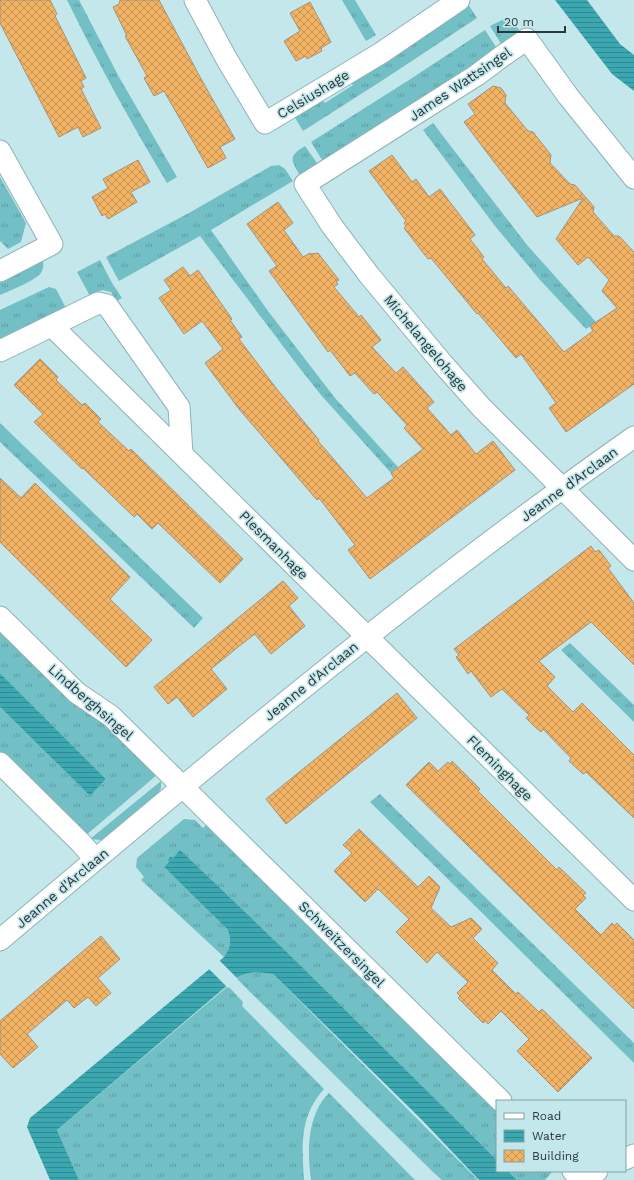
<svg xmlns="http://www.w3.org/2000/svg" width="634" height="1180" font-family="'Work Sans',sans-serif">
<defs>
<pattern id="grass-tufts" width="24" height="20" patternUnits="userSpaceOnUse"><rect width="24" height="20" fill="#72bfc6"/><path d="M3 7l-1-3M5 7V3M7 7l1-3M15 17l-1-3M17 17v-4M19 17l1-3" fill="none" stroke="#5e9ca2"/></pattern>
<pattern id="water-rules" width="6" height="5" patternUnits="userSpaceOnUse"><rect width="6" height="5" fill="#3ba7b1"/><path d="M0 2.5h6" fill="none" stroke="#328991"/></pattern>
<pattern id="building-cross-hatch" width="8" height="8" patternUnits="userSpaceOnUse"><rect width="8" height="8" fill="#f2b364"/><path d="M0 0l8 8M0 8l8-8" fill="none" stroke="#c49253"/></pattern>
</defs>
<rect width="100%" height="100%" fill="#c4e7eb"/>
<path fill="url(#grass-tufts)" d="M 67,0 L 79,0 L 119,77 L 177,177 L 167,183 C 131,123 98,63 67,0 Z
M 342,0 L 355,0 L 376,35 L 366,41 Z
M 468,4 L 477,18 L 383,80 L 303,131 L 294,116 L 322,99 L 325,103 L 353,85 L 351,82 Z
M 504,19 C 514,21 517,27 522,34 L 503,47 L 490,26 Z
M 485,30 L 498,50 L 324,163 L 311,142 L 409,80 Z
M 433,123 L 527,245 L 596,322 L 586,329 L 540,280 L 495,226 L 423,130 Z
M 305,146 L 319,166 L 301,177 C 291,160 287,157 305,146 Z
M 279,165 L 285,169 L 293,181 L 211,230 L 268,311 L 335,398 L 398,467 L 391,473 L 321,395 L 298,366 L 200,236 L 119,281 L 106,257 L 189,213 L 271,166 Z
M 0,177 L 26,223 L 21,242 L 8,249 L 0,241 Z
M 42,258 C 44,263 44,269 40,274 C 34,281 9,291 0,295 L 0,280 Z
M 100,260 L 112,283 L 122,298 L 117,301 L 111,292 L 102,290 L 90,296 L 77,272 Z
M 49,287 L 56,289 L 66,308 L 0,341 L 0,310 Z
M 0,423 L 203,618 L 194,628 L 0,442 Z
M 0,629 L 102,718 L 158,774 L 85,836 L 0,752 L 0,707 L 90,796 L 106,779 L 0,673 Z
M 570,643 L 634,705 L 634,722 L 561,650 Z
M 161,781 L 161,788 L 158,794 L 105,839 L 100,840 L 90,839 Z
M 380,794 L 634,1043 L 634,1063 L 370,802 Z
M 184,819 L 195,820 L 203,828 L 208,823 L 497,1108 L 497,1160 L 291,956 L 180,851 L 173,858 L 171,856 L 168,859 L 170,862 L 164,867 L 228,930 C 231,942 231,946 224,957 L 141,880 L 144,877 L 136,867 L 137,858 Z
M 254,971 L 273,974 L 478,1180 L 442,1180 L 434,1173 L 236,978 L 244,974 Z
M 228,986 L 243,1002 L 242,1006 L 324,1089 C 299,1117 302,1145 304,1180 L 79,1180 L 57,1130 Z
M 329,1093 L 409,1174 L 415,1180 L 311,1180 C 307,1151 307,1115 329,1093 Z
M 508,1171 L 553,1171 L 545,1180 L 517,1180 Z"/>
<path fill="url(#water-rules)" d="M 555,0 L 587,0 L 620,44 L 634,55 L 634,91 L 612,74 Z
M 0,673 L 106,779 L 90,796 L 0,707 Z
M 180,850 L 291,956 L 497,1160 L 497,1171 L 508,1171 L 517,1180 L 479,1180 L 421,1119 L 273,974 C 258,972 251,970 236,978 L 57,1130 L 79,1180 L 50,1180 L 27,1127 L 30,1118 L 224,957 C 231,946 231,942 228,930 L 164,867 L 169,862 L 168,859 L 171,856 L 173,858 Z"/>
<path fill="#c4e7eb" d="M 218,959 L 238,979 L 228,988 L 208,968 Z"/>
<path fill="url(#building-cross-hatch)" stroke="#a4927d" d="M 0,0 L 50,0 L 57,14 L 55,16 L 86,78 L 81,81 L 84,87 L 81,89 L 101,128 L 83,137 L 78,127 L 59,137 L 0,23 Z
M 120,0 L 159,0 L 200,77 L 235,139 L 220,147 L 226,158 L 208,168 L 164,91 L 154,96 L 144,78 L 147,76 L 125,36 L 127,36 L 113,7 L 119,4 Z
M 310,2 L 331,42 L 321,48 L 322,51 L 307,59 L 306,56 L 296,61 L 284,41 L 300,31 L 290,13 Z
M 493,86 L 501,88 L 506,95 L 505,103 L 528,131 L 533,132 L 551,155 L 550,163 L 570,184 L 575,185 L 594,207 L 593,212 L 614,236 L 619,236 L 634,252 L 634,384 L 566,432 L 549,408 L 556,403 L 521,354 L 516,358 L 478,313 L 477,314 L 431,258 L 428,259 L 404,228 L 406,226 L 404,223 L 406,221 L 369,171 L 392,155 L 412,182 L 416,179 L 429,197 L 440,189 L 475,235 L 470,239 L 484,257 L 482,259 L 506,288 L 508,286 L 564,352 L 593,331 L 590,326 L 617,308 L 602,291 L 609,280 L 588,257 L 578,265 L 556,239 L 583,198 L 537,217 L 494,162 L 464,122 L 475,114 L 468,104 Z
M 138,160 L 150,182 L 131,192 L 137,202 L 108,219 L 105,214 L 102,216 L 92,197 L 108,188 L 103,179 Z
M 278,202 L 293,223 L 284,230 L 303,257 L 310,253 L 311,254 L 318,253 L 339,280 L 336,282 L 338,284 L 334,287 L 359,317 L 361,315 L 381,340 L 372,347 L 396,373 L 403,367 L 434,402 L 427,408 L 451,435 L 457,430 L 476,454 L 493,441 L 515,470 L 370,579 L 348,550 L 355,545 L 319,498 L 317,500 L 239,409 L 205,363 L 223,349 L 202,321 L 184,334 L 159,298 L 171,290 L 164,280 L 183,267 L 190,276 L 198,270 L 232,319 L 230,320 L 242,337 L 239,339 L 276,388 L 319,440 L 318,441 L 367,498 L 394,478 L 391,473 L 423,449 L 404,428 L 407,425 L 377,392 L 374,394 L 355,373 L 350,376 L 330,350 L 328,352 L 269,271 L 277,266 L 247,224 Z
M 40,359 L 58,377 L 56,380 L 82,405 L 85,403 L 101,419 L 98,422 L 129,451 L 131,449 L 243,559 L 220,583 L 158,523 L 152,529 L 137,514 L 134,517 L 83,468 L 82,469 L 34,422 L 43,414 L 14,385 Z
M 0,478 L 21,498 L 35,483 L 130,577 L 110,599 L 152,640 L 126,667 L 0,542 Z
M 591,546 L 595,552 L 599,550 L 611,566 L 608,568 L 634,603 L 634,665 L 591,622 L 539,661 L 555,677 L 547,686 L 573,712 L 582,703 L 634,755 L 634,818 L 586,772 L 583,774 L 569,761 L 571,758 L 543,729 L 541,732 L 533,725 L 526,718 L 529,715 L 502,689 L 491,697 L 471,671 L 468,674 L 456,657 L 459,655 L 454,649 Z
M 283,581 L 298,598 L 289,606 L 305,626 L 271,654 L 255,634 L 243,643 L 211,669 L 227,689 L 193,717 L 177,697 L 168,704 L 154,687 Z
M 397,693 L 417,718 L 286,824 L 266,799 Z
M 452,761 L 480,789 L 478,791 L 557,870 L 559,867 L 586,893 L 583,895 L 586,898 L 575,909 L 601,935 L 612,923 L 614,926 L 617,923 L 634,940 L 634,1009 L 406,785 L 429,762 L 438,771 L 448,762 L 450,764 Z
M 359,829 L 418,887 L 429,876 L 440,887 L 431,908 L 451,927 L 471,918 L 482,929 L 473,938 L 498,963 L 492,970 L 516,994 L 518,992 L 539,1012 L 542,1009 L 592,1058 L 558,1092 L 517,1051 L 529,1039 L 501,1011 L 488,1024 L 486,1021 L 483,1023 L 458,998 L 460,996 L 457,993 L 468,982 L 437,952 L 427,963 L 396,932 L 409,919 L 378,889 L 365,902 L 334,871 L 352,853 L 343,845 Z
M 101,936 L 120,959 L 98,978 L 111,993 L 96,1006 L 88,997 L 74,1008 L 67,1000 L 27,1034 L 38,1047 L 13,1068 L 0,1054 L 0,1021 Z"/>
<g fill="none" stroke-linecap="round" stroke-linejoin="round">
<defs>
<path id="minor" d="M 195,0 L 226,58 L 265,123 L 381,53 L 459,0
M 0,151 L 52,244 L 0,271
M 634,178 L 568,96 L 527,39 L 501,57 L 477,75 L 305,184 L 332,226 L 369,275 L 442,363 L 481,407 L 634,560
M 52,326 L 634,900
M 0,351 L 98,303 L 107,305 L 179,407 L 182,454
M 0,617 L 77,693 L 111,716 L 501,1101
M 0,763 L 81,843 L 95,859
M 0,940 C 206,766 413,592 634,437
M 625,1159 L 634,1155
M 573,1171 L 580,1178 L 597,1171"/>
</defs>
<use href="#minor" stroke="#8fb2b5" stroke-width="23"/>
<use href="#minor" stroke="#fff" stroke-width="21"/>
</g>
<g text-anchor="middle" stroke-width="3.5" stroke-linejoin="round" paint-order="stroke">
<g font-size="14" fill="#293739" stroke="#c4e7eb">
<text transform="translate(460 84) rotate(-34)" y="5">James Wattsingel</text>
<text transform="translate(313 94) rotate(-31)" y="5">Celsiushage</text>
<text transform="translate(426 343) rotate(50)" y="5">Michelangelohage</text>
<text transform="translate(569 484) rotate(-36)" y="5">Jeanne d'Arclaan</text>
<text transform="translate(274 545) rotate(45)" y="5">Plesmanhage</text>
<text transform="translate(311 681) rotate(-39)" y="5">Jeanne d'Arclaan</text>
<text transform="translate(91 702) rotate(41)" y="5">Lindberghsingel</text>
<text transform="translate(500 768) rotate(45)" y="5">Fleminghage</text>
<text transform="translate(62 888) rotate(-40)" y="5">Jeanne d'Arclaan</text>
<text transform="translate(342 944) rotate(45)" y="5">Schweitzersingel</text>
</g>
</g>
<rect x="496" y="1100" width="130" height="72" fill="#c4e7eb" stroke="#86a1a4"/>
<rect x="504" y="1113" width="20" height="6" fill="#ffffff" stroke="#86a1a4"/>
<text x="532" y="1120" font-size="12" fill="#293739">Road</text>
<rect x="504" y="1130" width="20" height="12" fill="url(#water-rules)" stroke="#86a1a4"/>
<text x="532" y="1140" font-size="12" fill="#293739">Water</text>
<rect x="504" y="1150" width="20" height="12" fill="url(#building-cross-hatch)" stroke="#86a1a4"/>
<text x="532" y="1160" font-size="12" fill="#293739">Building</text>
<path d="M498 26v6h67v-6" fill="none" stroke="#293739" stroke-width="2"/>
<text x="504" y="26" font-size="12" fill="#293739" stroke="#c4e7eb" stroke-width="3" paint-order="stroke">20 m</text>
</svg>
